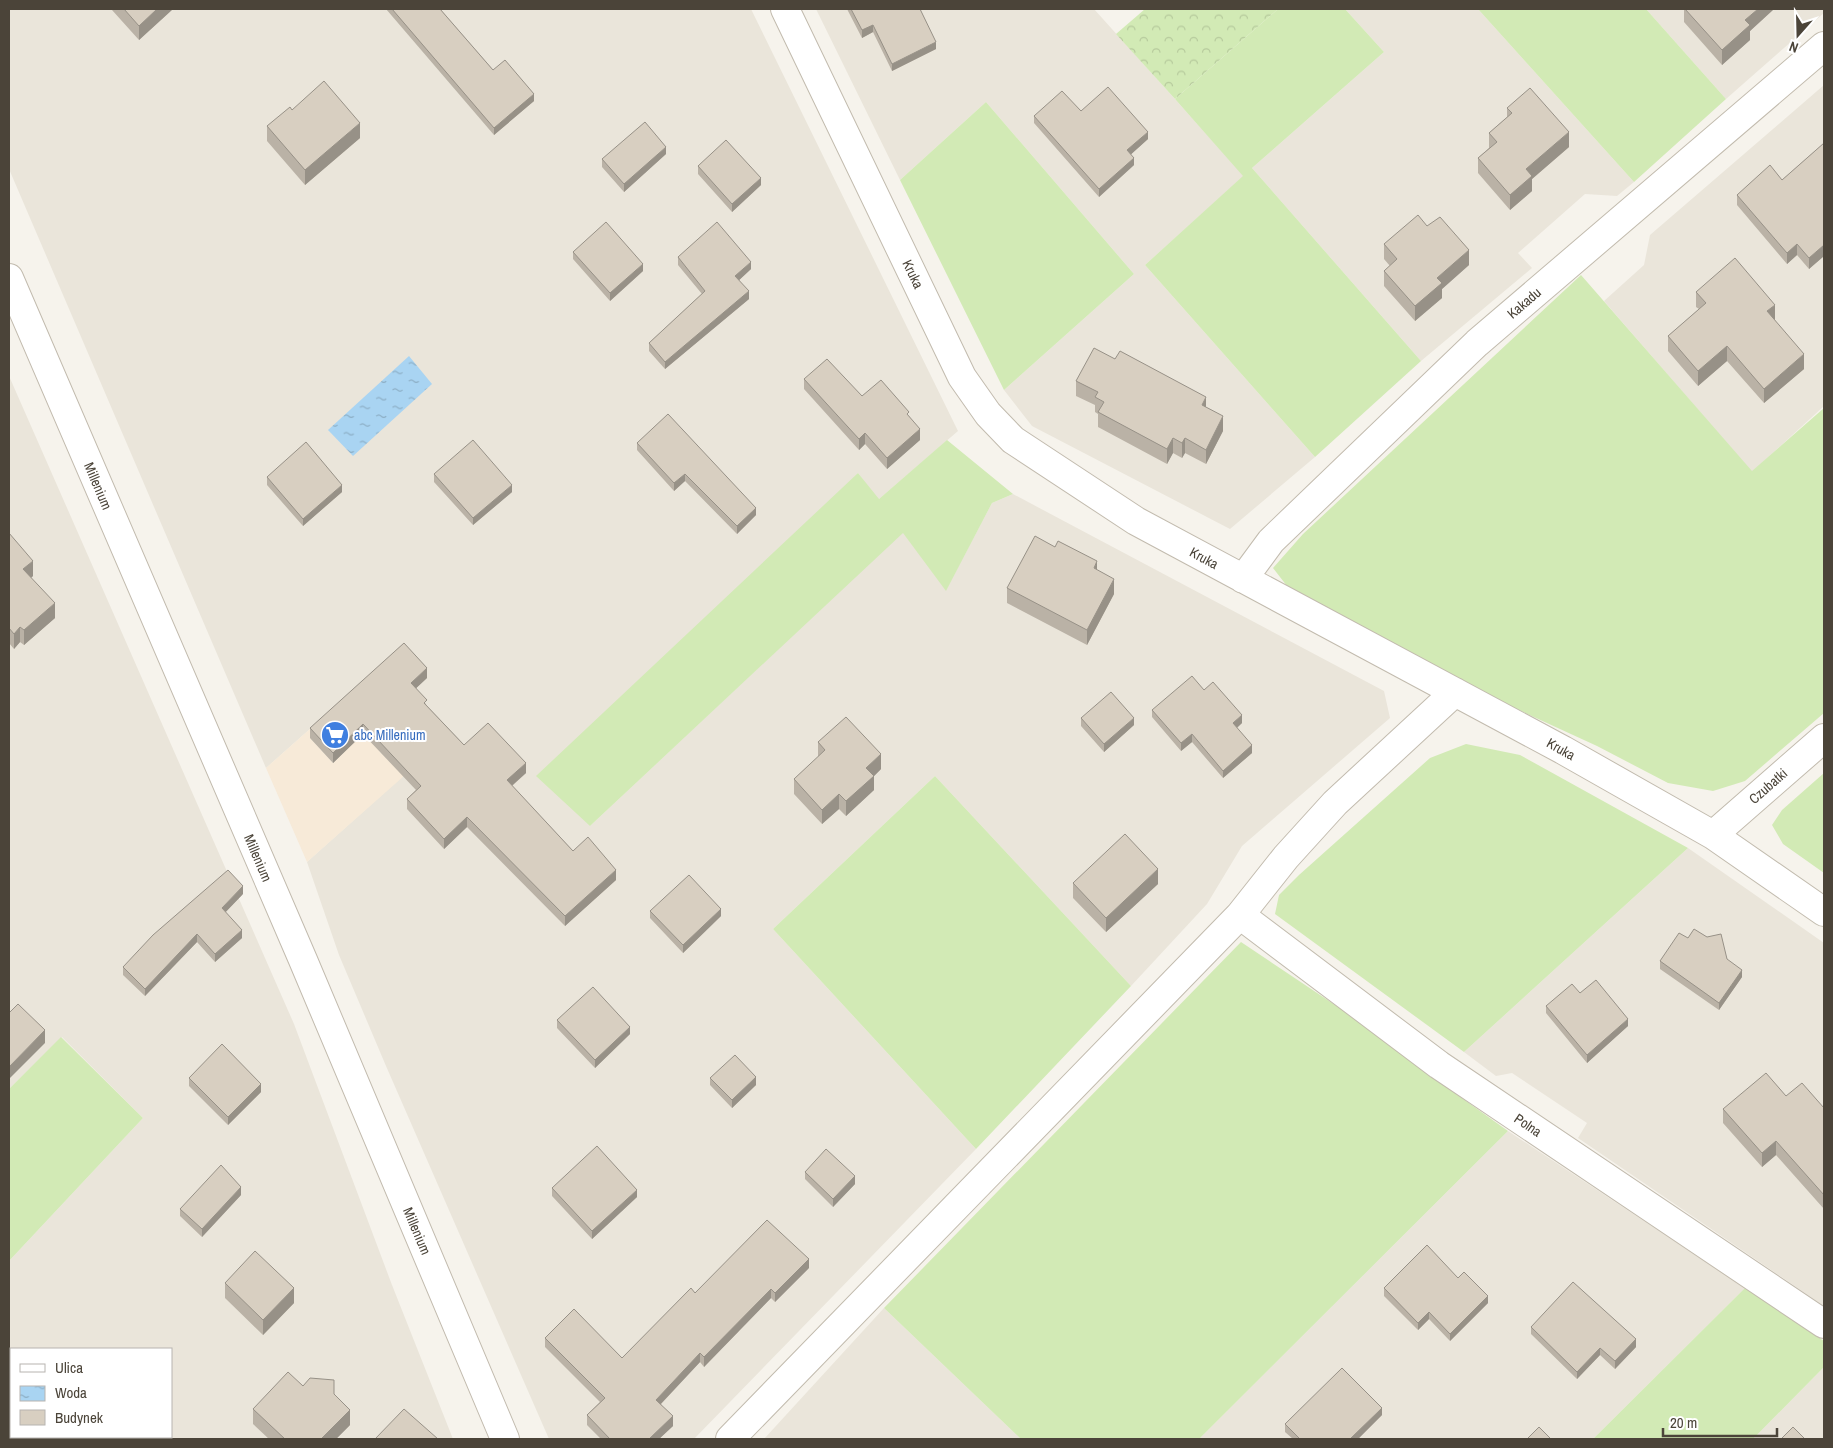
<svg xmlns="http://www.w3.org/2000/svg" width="1833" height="1448" font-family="'Archivo Narrow',sans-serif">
<defs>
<pattern id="forest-crowns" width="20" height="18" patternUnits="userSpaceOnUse" patternTransform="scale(1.25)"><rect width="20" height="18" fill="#d2eab5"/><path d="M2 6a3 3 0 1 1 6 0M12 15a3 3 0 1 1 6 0" fill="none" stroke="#b6ca9c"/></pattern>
<pattern id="water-ripples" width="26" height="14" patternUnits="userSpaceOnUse" patternTransform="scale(1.25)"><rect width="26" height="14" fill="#a9d4f2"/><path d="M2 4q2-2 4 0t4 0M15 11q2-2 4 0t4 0" fill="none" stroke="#8caec5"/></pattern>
</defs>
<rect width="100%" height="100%" fill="#f6f3ec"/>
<path fill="#eae5da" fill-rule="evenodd" d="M 9,9 L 751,9 L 958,431 L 878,500 L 858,473 L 590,826 L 903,532 L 946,590 L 992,503 L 1013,494 L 1384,691 L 1390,718 L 1242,846 L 1207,904 L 1131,986 L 935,776 L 773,929 L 976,1149 L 694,1439 L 549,1439 L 386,1066 L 339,955 L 307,862 L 403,776 L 380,751 L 367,731 L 333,763 L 310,738 L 337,705 L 266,768 L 9,169 Z
M 816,9 L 1094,9 L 1244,176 L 1145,265 L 1315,457 L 1230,529 L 1032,426 L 1004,390 L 1134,274 L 986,102 L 900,180 Z
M 1345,9 L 1478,9 L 1634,182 L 1617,196 L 1585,194 L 1518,253 L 1532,268 L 1421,361 L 1252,168 L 1384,52 Z
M 1646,9 L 1824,9 L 1824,13 L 1726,99 Z
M 1824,85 L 1824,406 L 1752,472 L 1604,301 L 1644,265 L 1650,235 Z
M 9,376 L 294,1024 L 392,1285 L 453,1439 L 9,1439 L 9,1261 L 143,1118 L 62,1037 L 9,1089 ZM 11,1349 L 171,1349 L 171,1437 L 11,1437 Z
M 1688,848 L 1824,943 L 1824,1306 L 1578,1138 L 1587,1123 L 1512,1073 L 1496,1076 L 1464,1052 Z
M 1508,1131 L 1745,1288 L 1593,1439 L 1199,1439 Z
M 884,1308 L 1021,1439 L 764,1439 Z
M 1824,1367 L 1824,1439 L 1753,1439 Z"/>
<path fill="#f7ead8" d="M 337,705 L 310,738 L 333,763 L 367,730 L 380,752 L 404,776 L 307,862 L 266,768 Z"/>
<path fill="#d2eab5" d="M 1278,9 L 1345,9 L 1384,52 L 1252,168 L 1421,361 L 1315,457 L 1145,265 L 1243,176 L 1175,99 Z
M 1478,9 L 1646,9 L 1726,99 L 1634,182 Z
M 986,102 L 1134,274 L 1004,390 L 900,180 Z
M 1581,275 L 1752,471 L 1824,408 L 1824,713 L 1745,781 L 1713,791 L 1668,783 L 1597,746 L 1423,666 L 1287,586 L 1273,568 L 1303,534 Z
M 947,440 L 1013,494 L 992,503 L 946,591 L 903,533 L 590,826 L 536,776 L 858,473 L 879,499 Z
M 1466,744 L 1520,755 L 1688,848 L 1464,1052 L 1275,914 L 1279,895 L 1299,875 L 1430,758 Z
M 1824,773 L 1824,873 L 1783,844 L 1772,825 L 1782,810 Z
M 935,776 L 1131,986 L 976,1149 L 773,929 Z
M 1241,942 L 1359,1021 L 1410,1061 L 1508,1131 L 1199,1439 L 1021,1439 L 884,1308 Z
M 61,1037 L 143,1118 L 9,1261 L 9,1089 Z
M 1745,1288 L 1824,1341 L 1824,1367 L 1753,1439 L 1593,1439 Z"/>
<path fill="url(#forest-crowns)" d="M 1145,9 L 1278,9 L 1175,99 L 1116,34 Z"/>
<path fill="url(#water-ripples)" d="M 409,356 L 432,384 L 353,456 L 328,430 Z"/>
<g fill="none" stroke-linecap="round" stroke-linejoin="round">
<defs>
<path id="minor" d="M 785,9 L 962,377 L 988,414 L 1013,440 L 1136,521 L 1563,750 L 1713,835 L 1824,912
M 1243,579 L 1271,541 L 1477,343 L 1824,46
M 1713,835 L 1824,738
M 1240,915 L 1439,1065 L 1824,1324
M 730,1439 L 1240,915 L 1286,857 L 1335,803 L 1455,692"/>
<path id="tertiary" d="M 9,278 L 303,960 L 505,1439"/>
</defs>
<use href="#minor" stroke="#c2bbae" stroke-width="30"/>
<use href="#tertiary" stroke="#c2bbae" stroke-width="30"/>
<use href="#minor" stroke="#fff" stroke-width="28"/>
<use href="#tertiary" stroke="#fff" stroke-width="28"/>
</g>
<path fill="#bab2a6" d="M 112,9 L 173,9 L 139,40 L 112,10 Z
M 386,9 L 440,9 L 493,70 L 534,101 L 494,135 Z
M 847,9 L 921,9 L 920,9 L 936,49 L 892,71 L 873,32 L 862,38 Z
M 1684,9 L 1774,9 L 1750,31 L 1750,40 L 1722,65 L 1684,22 Z
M 1507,108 L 1569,147 L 1532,179 L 1532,191 L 1510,210 L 1478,173 L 1478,158 L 1489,148 L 1489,133 L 1507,117 Z
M 292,110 L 360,138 L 305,185 L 267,141 L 267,126 Z
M 1081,111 L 1148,139 L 1131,154 L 1134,165 L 1099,197 L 1034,123 L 1034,116 Z
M 1824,143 L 1824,256 L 1809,269 L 1797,255 L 1787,264 L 1737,205 L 1737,195 L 1782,180 Z
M 666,154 L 624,192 L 602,167 L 602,159 Z
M 698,166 L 761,185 L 732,212 L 698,174 Z
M 1427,226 L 1469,265 L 1442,289 L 1442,298 L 1415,321 L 1384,286 L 1384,271 L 1390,266 L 1384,259 L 1384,244 Z
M 573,252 L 643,271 L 610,301 L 573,259 Z
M 678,257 L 751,269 L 739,280 L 749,299 L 665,369 L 649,351 L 649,343 L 702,294 L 678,265 Z
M 1696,292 L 1775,320 L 1804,369 L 1764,403 L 1727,361 L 1698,386 L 1668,351 L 1668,336 L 1699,309 L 1696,307 Z
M 804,379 L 909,416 L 920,440 L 887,469 L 865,444 L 859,450 L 804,389 Z
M 1076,381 L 1206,407 L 1223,431 L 1206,464 L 1185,453 L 1182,458 L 1173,453 L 1167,464 L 1098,427 L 1098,414 L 1095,412 L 1095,405 L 1076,396 Z
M 637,443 L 756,515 L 737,534 L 685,481 L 674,491 L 637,450 Z
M 434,474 L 512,492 L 473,525 L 434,482 Z
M 267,477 L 342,492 L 303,526 L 267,485 Z
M 9,533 L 33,576 L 31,578 L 55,618 L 24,645 L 20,642 L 14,649 L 9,643 Z
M 1097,570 L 1114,594 L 1087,645 L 1007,603 L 1007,588 Z
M 427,678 L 416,688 L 427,706 L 464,745 L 526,773 L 512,786 L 573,851 L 616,880 L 565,926 L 467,827 L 444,849 L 407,809 L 407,799 L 416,790 L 363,734 L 333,763 L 310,738 L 310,728 Z
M 1204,690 L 1242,723 L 1237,728 L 1252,753 L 1223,778 L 1192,742 L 1181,751 L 1152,717 L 1152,710 Z
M 1081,718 L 1134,725 L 1104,752 L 1081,726 Z
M 818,742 L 881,769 L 874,776 L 874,790 L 846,816 L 839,809 L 822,824 L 794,794 L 794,779 L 818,757 Z
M 1073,883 L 1158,884 L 1106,932 L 1073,898 Z
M 243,894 L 225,912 L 242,938 L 215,962 L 197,942 L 145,996 L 123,975 L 123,967 Z
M 650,911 L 721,916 L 683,953 L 650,918 Z
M 1688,938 L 1727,959 L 1742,977 L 1719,1010 L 1660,969 L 1660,961 Z
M 1546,1006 L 1628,1026 L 1587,1063 L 1546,1013 Z
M 557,1020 L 630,1034 L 595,1068 L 557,1028 Z
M 189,1078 L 261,1092 L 228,1125 L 189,1086 Z
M 710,1078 L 756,1085 L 732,1108 L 710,1085 Z
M 1786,1096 L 1824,1108 L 1824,1209 L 1776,1155 L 1762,1167 L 1723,1123 L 1723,1109 Z
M 805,1172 L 855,1184 L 833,1207 L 805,1179 Z
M 552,1188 L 637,1197 L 592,1239 L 552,1196 Z
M 241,1195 L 202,1237 L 180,1216 L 180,1209 Z
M 809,1268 L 775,1302 L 771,1298 L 704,1367 L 700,1362 L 661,1404 L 673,1426 L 659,1439 L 601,1439 L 587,1425 L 587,1415 L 600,1402 L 545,1347 L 545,1338 L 622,1358 Z
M 1458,1278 L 1488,1303 L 1450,1341 L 1429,1319 L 1418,1330 L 1384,1296 L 1384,1288 Z
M 225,1283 L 294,1303 L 263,1335 L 225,1298 Z
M 1531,1327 L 1636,1347 L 1615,1369 L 1600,1355 L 1577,1379 L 1531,1334 Z
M 303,1386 L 334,1394 L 350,1425 L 336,1439 L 269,1439 L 253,1424 L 253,1409 Z
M 1382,1415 L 1358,1439 L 1293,1439 L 1285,1432 L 1285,1424 Z"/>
<path fill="#979187" d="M 157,9 L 173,9 L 139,40 L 139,26 Z
M 1758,9 L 1774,9 L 1750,31 L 1750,40 L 1722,65 L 1722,50 L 1745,20 Z
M 873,25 L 873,32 L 862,38 L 862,30 Z
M 936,42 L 936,49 L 892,71 L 892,64 Z
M 534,94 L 534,101 L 494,135 L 494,128 Z
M 360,123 L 360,138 L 305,185 L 305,170 Z
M 1148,132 L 1148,139 L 1127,158 L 1127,150 Z
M 1569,132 L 1569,147 L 1532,179 L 1532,191 L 1510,210 L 1510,195 L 1526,169 Z
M 666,147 L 666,154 L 624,192 L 624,184 Z
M 1134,158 L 1134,165 L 1099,197 L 1099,189 Z
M 761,178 L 761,185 L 732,212 L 732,204 Z
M 1797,244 L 1797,255 L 1787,264 L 1787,253 Z
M 1824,245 L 1824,256 L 1809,269 L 1809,258 Z
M 1469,250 L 1469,265 L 1442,289 L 1442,298 L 1415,321 L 1415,306 L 1437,278 Z
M 751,262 L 751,269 L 735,284 L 735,276 Z
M 643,264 L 643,271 L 610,301 L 610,293 Z
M 749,291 L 749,299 L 665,369 L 665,362 Z
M 1775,305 L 1775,320 L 1767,326 L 1767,311 Z
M 1727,346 L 1727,361 L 1698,386 L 1698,371 Z
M 1804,354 L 1804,369 L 1764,403 L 1764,389 Z
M 1206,397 L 1206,412 L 1202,405 Z
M 1223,416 L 1223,431 L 1206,464 L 1206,450 Z
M 920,429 L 920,440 L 887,469 L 887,458 Z
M 865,433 L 865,444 L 859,450 L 859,439 Z
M 1173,438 L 1173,453 L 1167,464 L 1167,449 Z
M 1185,438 L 1185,453 L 1182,458 L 1182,443 Z
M 685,474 L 685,481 L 674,491 L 674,483 Z
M 342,485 L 342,492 L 303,526 L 303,519 Z
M 512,485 L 512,492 L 473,525 L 473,518 Z
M 756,508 L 756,515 L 737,534 L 737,526 Z
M 33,561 L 33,576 L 23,584 L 23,569 Z
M 1097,561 L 1097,576 L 1094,568 Z
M 1114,579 L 1114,594 L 1087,645 L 1087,630 Z
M 55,603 L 55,618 L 24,645 L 24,630 Z
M 20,627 L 20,642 L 14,649 L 14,634 Z
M 427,668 L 427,678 L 411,693 L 411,683 Z
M 1242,715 L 1242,723 L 1233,731 L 1233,723 Z
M 1134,718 L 1134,725 L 1104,752 L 1104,744 Z
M 363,724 L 363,734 L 333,763 L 333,753 Z
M 1192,734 L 1192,742 L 1181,751 L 1181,743 Z
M 1252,745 L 1252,753 L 1223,778 L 1223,771 Z
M 881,754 L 881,769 L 874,776 L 874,790 L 846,816 L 846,801 L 866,768 Z
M 526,763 L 526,773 L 507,790 L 507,780 Z
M 839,794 L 839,809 L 822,824 L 822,810 Z
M 467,817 L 467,827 L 444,849 L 444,839 Z
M 1158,869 L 1158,884 L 1106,932 L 1106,918 Z
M 616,870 L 616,880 L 565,926 L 565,916 Z
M 243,886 L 243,894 L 222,916 L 222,908 Z
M 721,909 L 721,916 L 683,953 L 683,945 Z
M 242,930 L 242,938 L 215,962 L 215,954 Z
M 197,934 L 197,942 L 145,996 L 145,989 Z
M 1742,970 L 1742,977 L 1719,1010 L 1719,1003 Z
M 1628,1019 L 1628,1026 L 1587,1063 L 1587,1055 Z
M 630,1027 L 630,1034 L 595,1068 L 595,1060 Z
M 45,1030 L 45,1043 L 9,1079 L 9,1067 Z
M 756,1077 L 756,1085 L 732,1108 L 732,1100 Z
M 261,1084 L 261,1092 L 228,1125 L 228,1117 Z
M 1776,1141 L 1776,1155 L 1762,1167 L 1762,1153 Z
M 855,1176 L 855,1184 L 833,1207 L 833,1199 Z
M 241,1187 L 241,1195 L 202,1237 L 202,1229 Z
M 637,1190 L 637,1197 L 592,1239 L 592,1231 Z
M 809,1259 L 809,1268 L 775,1302 L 775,1293 Z
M 294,1288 L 294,1303 L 263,1335 L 263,1320 Z
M 771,1289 L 771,1298 L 704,1367 L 704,1357 Z
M 1488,1296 L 1488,1303 L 1450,1341 L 1450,1334 Z
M 1429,1312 L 1429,1319 L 1418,1330 L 1418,1323 Z
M 1636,1339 L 1636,1347 L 1615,1369 L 1615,1361 Z
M 1600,1348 L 1600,1355 L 1577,1379 L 1577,1372 Z
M 700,1353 L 700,1362 L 656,1409 L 656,1400 Z
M 1382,1408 L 1382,1415 L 1358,1439 L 1350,1439 Z
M 350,1410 L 350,1425 L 336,1439 L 321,1439 Z
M 673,1416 L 673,1426 L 659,1439 L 649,1439 Z"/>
<path fill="#d8cfc1" stroke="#979187" d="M 124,9 L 157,9 L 139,26 Z
M 392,9 L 440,9 L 493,70 L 505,60 L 534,94 L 494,128 Z
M 851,9 L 920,9 L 936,42 L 892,64 L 873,25 L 862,30 Z
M 1685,9 L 1758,9 L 1745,20 L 1750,25 L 1722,50 Z
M 324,81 L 360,123 L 305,170 L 267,126 L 290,107 L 292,110 Z
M 1108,87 L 1148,132 L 1127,150 L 1134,158 L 1099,189 L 1034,116 L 1062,91 L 1081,111 Z
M 1530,88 L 1569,132 L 1526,169 L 1532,176 L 1510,195 L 1478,158 L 1497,142 L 1489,133 L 1512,113 L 1507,108 Z
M 645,122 L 666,147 L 624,184 L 602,159 Z
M 726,140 L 761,178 L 732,204 L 698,166 Z
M 1824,143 L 1824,245 L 1809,258 L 1797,244 L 1787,253 L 1737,195 L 1770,165 L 1782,180 Z
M 1418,215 L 1427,226 L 1440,217 L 1469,250 L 1437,278 L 1442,283 L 1415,306 L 1384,271 L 1397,259 L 1384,244 Z
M 606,222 L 643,264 L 610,293 L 573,252 Z
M 717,222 L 751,262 L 735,276 L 749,291 L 665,362 L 649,343 L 705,291 L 678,257 Z
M 1735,258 L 1775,305 L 1767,311 L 1804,354 L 1764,389 L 1727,346 L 1698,371 L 1668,336 L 1706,303 L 1696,292 Z
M 1094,348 L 1115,359 L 1120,351 L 1206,397 L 1202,405 L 1223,416 L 1206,450 L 1185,438 L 1182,443 L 1173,438 L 1167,449 L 1098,412 L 1104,402 L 1095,397 L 1098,392 L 1076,381 Z
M 827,359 L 862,396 L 881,380 L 909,412 L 907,414 L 920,429 L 887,458 L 865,433 L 859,439 L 804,379 Z
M 668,414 L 756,508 L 737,526 L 685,474 L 674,483 L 637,443 Z
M 473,440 L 512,485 L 473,518 L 434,474 Z
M 306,442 L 342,485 L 303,519 L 267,477 Z
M 9,533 L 33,561 L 23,569 L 55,603 L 24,630 L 20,627 L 14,634 L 9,628 Z
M 1035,536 L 1055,547 L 1058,541 L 1097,561 L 1094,568 L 1114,579 L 1087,630 L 1007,588 Z
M 404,643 L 427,668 L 411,683 L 427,700 L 424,703 L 464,745 L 488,723 L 526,763 L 507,780 L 573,851 L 588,837 L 616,870 L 565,916 L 467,817 L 444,839 L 407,799 L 421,786 L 363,724 L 333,753 L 310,728 Z
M 1192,676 L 1204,690 L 1213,682 L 1242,715 L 1233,723 L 1252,745 L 1223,771 L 1192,734 L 1181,743 L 1152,710 Z
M 1111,692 L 1134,718 L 1104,744 L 1081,718 Z
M 846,717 L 881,754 L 866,768 L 874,776 L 846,801 L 839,794 L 822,810 L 794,779 L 825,750 L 818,742 Z
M 1125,834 L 1158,869 L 1106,918 L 1073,883 Z
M 228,870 L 243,886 L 222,908 L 242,930 L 215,954 L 197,934 L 145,989 L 123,967 L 153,935 Z
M 689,875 L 721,909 L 683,945 L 650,911 Z
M 1694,929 L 1707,937 L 1721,934 L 1727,959 L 1742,970 L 1719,1003 L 1660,961 L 1679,933 L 1688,938 Z
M 1596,980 L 1628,1019 L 1587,1055 L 1546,1006 L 1572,984 L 1580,993 Z
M 593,987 L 630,1027 L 595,1060 L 557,1020 Z
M 18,1004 L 45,1030 L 9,1067 L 9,1013 Z
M 222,1044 L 261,1084 L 228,1117 L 189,1078 Z
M 735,1055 L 756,1077 L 732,1100 L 710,1078 Z
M 1766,1073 L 1786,1096 L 1802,1083 L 1824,1108 L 1824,1195 L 1776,1141 L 1762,1153 L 1723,1109 Z
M 597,1146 L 637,1190 L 592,1231 L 552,1188 Z
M 826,1149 L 855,1176 L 833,1199 L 805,1172 Z
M 221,1165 L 241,1187 L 202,1229 L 180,1209 Z
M 767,1220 L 809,1259 L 775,1293 L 771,1289 L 704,1357 L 700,1353 L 656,1400 L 673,1416 L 649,1439 L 610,1439 L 587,1415 L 605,1398 L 545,1338 L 574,1309 L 622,1358 L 691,1288 L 695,1293 Z
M 1427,1245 L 1458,1278 L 1464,1272 L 1488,1296 L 1450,1334 L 1429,1312 L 1418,1323 L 1384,1288 Z
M 255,1251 L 294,1288 L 263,1320 L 225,1283 Z
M 1573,1282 L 1636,1339 L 1615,1361 L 1600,1348 L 1577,1372 L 1531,1327 Z
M 1342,1368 L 1382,1408 L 1350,1439 L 1300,1439 L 1285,1424 Z
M 288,1372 L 303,1386 L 310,1378 L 334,1380 L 334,1394 L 350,1410 L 321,1439 L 285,1439 L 253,1409 Z
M 404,1409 L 438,1439 L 375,1439 Z
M 1539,1427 L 1551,1439 L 1527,1439 Z
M 1793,1427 L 1805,1439 L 1781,1439 Z"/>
<defs>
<symbol id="supermarket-disc" viewBox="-11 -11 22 22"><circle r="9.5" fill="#3f7fe0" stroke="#fff"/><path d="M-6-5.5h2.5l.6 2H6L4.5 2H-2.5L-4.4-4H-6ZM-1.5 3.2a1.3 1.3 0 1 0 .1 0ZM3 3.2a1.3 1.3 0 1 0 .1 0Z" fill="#fff"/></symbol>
</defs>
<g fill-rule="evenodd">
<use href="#supermarket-disc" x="319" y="719" width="32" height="32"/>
</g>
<g text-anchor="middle" stroke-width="4" stroke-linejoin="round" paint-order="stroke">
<g font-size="14" fill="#4b4439" stroke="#fff">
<text transform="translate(913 274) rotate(64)" y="5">Kruka</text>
<text transform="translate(1524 303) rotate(-41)" y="5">Kakadu</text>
<text transform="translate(98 486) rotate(67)" y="5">Millenium</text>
<text transform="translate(1204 558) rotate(28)" y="5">Kruka</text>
<text transform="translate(1561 749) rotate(29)" y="5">Kruka</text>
<text transform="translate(1768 786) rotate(-41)" y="5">Czubatki</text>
<text transform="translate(258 858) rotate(67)" y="5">Millenium</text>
<text transform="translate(1528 1125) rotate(34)" y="5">Polna</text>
<text transform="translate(417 1231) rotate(67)" y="5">Millenium</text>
</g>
<g font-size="14" fill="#366cbe" stroke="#fff" text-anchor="start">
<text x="354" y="740">abc Millenium</text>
</g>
</g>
<rect width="1833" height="1448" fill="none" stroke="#4b4439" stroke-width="20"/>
<rect x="10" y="1348" width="162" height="90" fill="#ffffff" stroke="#b7b4b0"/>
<rect x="20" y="1364" width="25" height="8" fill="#ffffff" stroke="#b7b4b0"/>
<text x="55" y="1373" font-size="15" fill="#4b4439">Ulica</text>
<rect x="20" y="1386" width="25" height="15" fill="url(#water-ripples)" stroke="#b7b4b0"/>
<text x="55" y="1398" font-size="15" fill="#4b4439">Woda</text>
<rect x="20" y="1410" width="25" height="15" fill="#d8cfc1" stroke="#b7b4b0"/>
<text x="55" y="1423" font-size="15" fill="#4b4439">Budynek</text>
<g transform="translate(1798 35) rotate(200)" stroke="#ffffff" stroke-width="4" paint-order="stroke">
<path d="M0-4L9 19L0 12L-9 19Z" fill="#4b4439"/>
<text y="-8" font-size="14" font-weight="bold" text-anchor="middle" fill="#4b4439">N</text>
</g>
<path d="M1663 1428v8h114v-8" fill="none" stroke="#4b4439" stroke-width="2.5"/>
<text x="1670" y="1428" font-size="15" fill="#4b4439" stroke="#ffffff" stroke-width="4" paint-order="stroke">20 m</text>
</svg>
